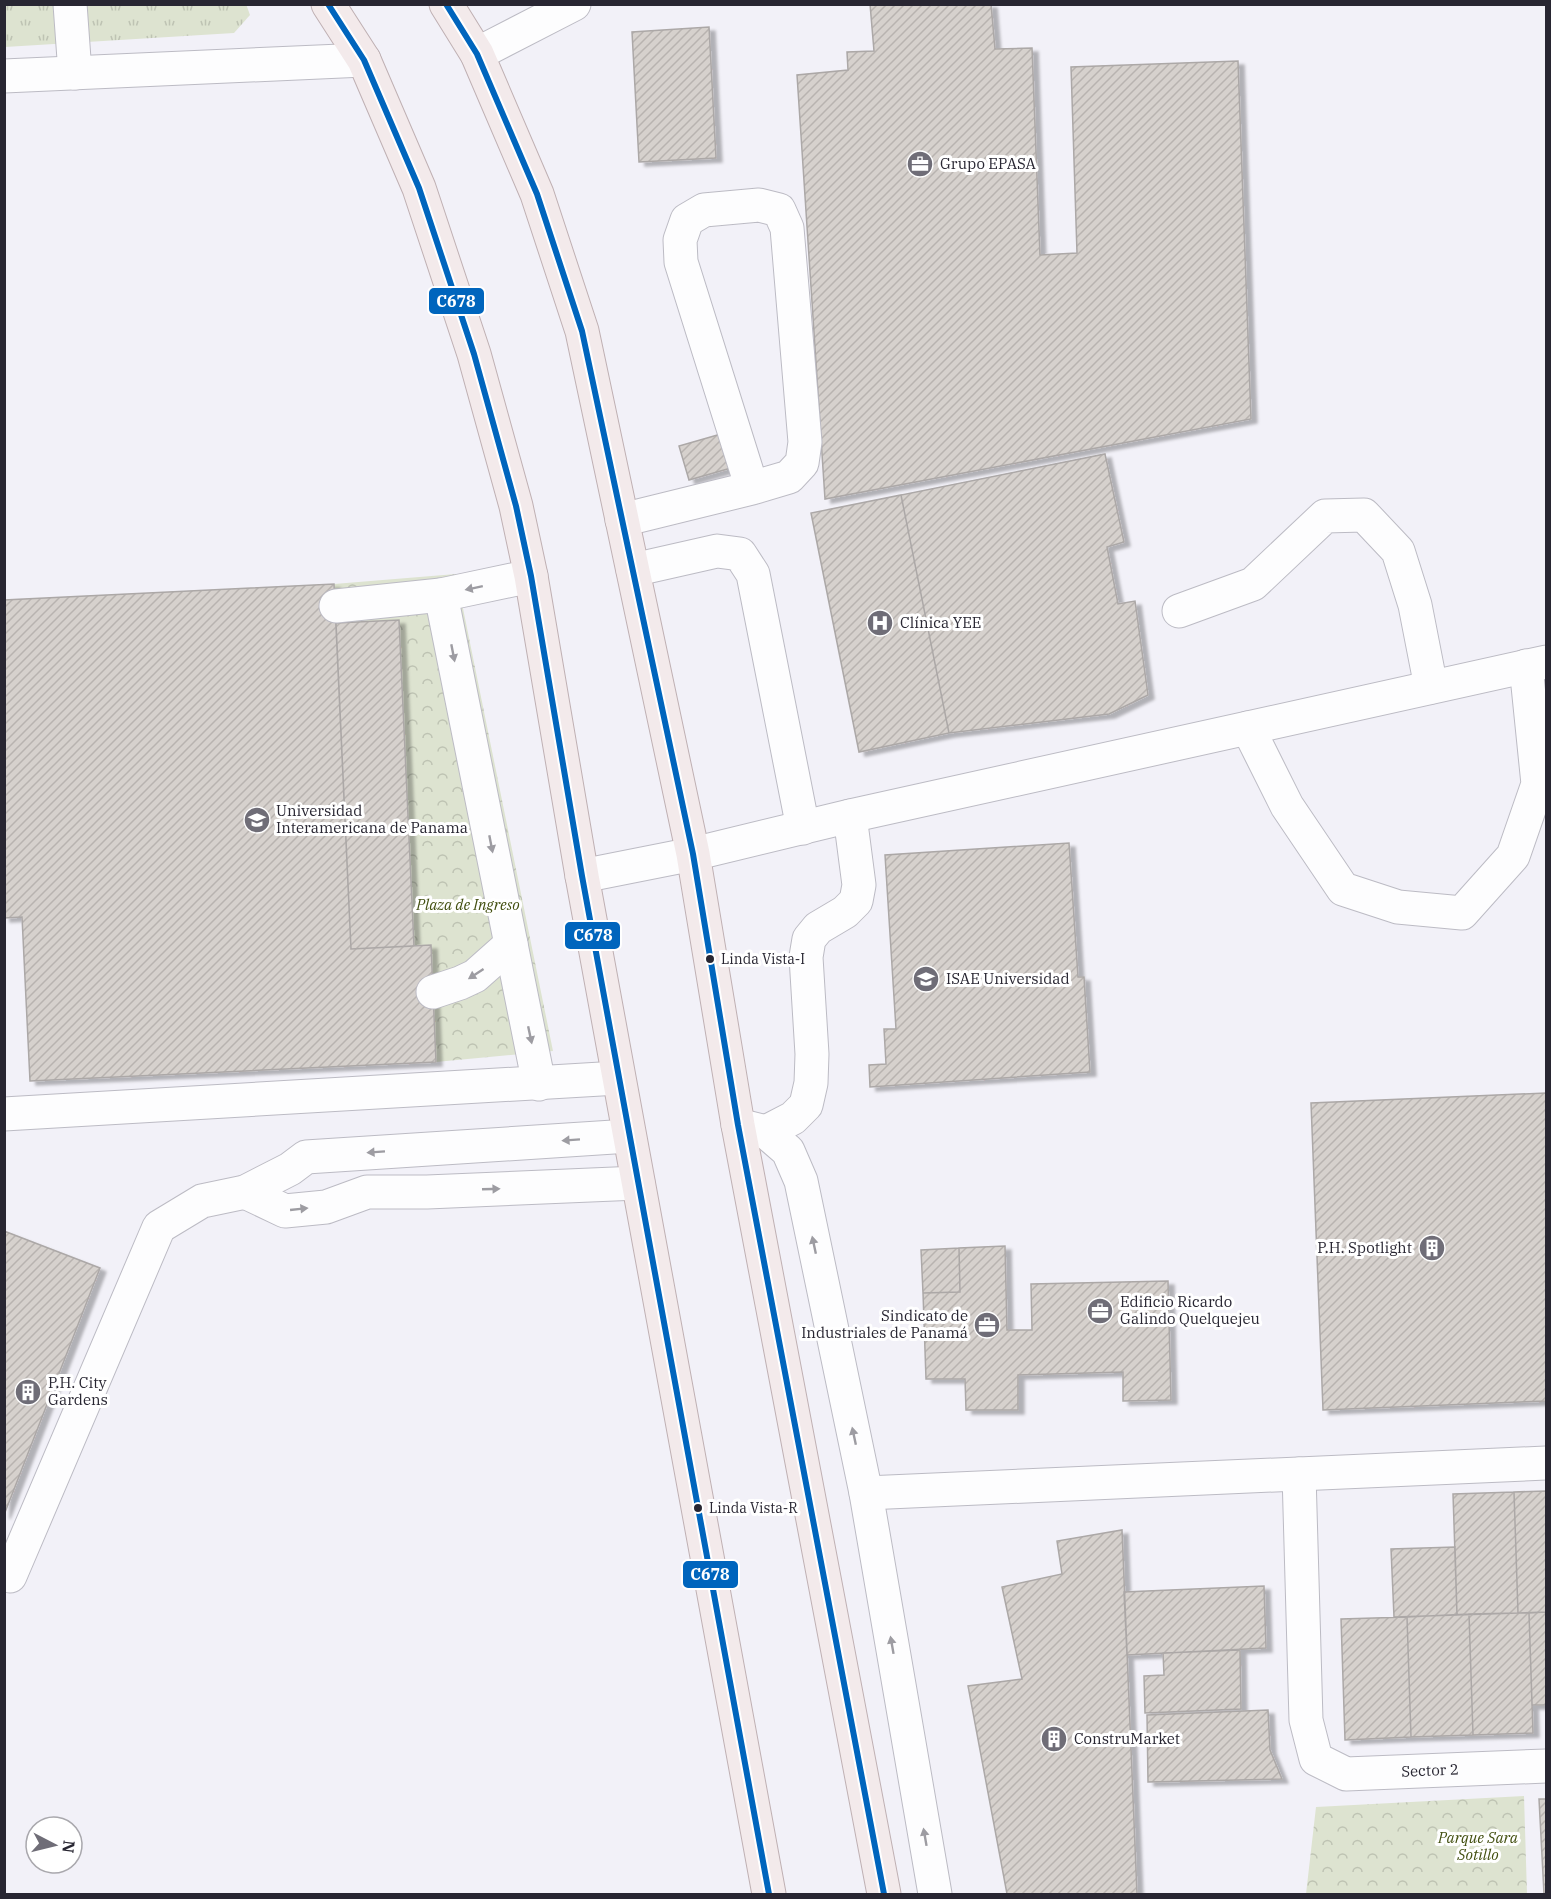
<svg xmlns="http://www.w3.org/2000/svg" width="1551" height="1899" font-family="'IBM Plex Serif',serif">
<defs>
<pattern id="grass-tufts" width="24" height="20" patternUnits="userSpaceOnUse" patternTransform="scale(1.5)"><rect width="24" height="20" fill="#dde3d0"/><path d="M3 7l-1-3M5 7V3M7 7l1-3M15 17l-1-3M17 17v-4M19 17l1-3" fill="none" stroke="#bec3b3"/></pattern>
<pattern id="park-crowns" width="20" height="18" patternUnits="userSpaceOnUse" patternTransform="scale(1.5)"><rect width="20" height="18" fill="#dde3d0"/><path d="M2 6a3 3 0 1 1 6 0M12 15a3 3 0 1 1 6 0" fill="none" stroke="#bec3b3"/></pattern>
<pattern id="building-hatch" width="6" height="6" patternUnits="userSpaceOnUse" patternTransform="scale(1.5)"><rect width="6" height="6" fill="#d6d1cd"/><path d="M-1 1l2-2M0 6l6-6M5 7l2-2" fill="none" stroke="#b8b3b0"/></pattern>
<filter id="shadow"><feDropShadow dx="6" dy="4" stdDeviation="1.5" flood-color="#0004"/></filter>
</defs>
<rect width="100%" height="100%" fill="#f2f1f8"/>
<path fill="url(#grass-tufts)" d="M 246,4 L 250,15 L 234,33 L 5,47 L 5,5 Z"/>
<path fill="url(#park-crowns)" d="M 456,574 L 553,1051 L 436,1062 L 430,945 L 414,946 L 399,620 L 336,623 L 334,584 Z
M 1524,1796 L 1527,1894 L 1306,1894 L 1316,1807 Z"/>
<path fill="url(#building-hatch)" stroke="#aca8a7" stroke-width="1.5" filter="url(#shadow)" d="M 870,4 L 991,4 L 995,49 L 1032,48 L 1040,255 L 1077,253 L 1071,67 L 1238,61 L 1251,419 L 825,499 L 797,75 L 848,70 L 847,52 L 874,51 Z
M 709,27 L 716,158 L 639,162 L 632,32 Z
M 728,432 L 738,466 L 689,480 L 679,446 Z
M 1105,454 L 1124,542 L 1107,547 L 1118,604 L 1135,601 L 1148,695 L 1109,714 L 949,733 L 901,495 Z
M 901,495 L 949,733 L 859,752 L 811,513 Z
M 334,584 L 351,949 L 431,945 L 436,1062 L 30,1081 L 22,917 L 4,918 L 4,600 Z
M 399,620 L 414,946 L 351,949 L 336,623 Z
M 1069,843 L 1078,977 L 1084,977 L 1090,1072 L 870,1087 L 869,1065 L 886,1064 L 884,1029 L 896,1029 L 885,855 Z
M 1546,1093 L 1546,1401 L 1323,1410 L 1311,1103 Z
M 4,1231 L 100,1268 L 4,1515 Z
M 1005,1246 L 1007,1330 L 1032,1330 L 1031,1284 L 1168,1281 L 1171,1400 L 1123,1401 L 1123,1372 L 1018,1375 L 1018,1410 L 966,1410 L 965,1379 L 926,1379 L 923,1293 L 960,1292 L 959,1248 Z
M 959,1248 L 960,1292 L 923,1293 L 921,1250 Z
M 1546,1491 L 1546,1612 L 1518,1613 L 1514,1492 Z
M 1514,1492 L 1518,1613 L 1457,1615 L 1453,1494 Z
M 1122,1530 L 1137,1894 L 1007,1894 L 968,1686 L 1022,1679 L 1002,1587 L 1062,1574 L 1057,1541 Z
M 1455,1547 L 1457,1615 L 1394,1617 L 1391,1549 Z
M 1264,1586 L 1266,1648 L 1127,1655 L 1124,1592 Z
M 1546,1612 L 1546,1705 L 1532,1705 L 1529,1613 Z
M 1518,1613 L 1529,1613 L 1533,1733 L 1473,1735 L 1469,1614 Z
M 1469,1614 L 1473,1735 L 1411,1737 L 1407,1617 Z
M 1407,1617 L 1411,1737 L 1345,1740 L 1341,1619 Z
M 1240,1650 L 1241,1709 L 1145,1713 L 1144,1676 L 1164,1675 L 1163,1653 Z
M 1268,1710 L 1270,1750 L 1282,1779 L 1148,1782 L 1147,1715 Z
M 1539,1799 L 1546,1799 L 1546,1894 L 1544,1894 Z"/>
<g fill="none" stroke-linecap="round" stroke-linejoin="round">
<defs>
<g id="minor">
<path d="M 70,4 L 75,73"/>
<path d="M 477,54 L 574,4"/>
<path d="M 4,76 L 364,60"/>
<path d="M 622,520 L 752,488 L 789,477 L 802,463 L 805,442 L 787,228 L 779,210 L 759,205 L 704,210 L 687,220 L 680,240 L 681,262 L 752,488"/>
<path d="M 633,570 L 717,551 L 740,554 L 753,574 L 803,828"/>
<path d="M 441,595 L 539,1084"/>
<path d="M 336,606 L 441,595 L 531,576"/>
<path d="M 1179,611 L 1253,584 L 1325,516 L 1364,515 L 1398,551 L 1415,605 L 1431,687"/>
<path d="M 1248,728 L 1287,806 L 1343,889 L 1398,907 L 1462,913 L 1513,856 L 1538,784 L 1526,666"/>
<path d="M 582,876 L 693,854 L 850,816 L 1546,662"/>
<path d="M 433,992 L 460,983 L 475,976 L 511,944"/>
<path d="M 4,1114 L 618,1078"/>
<path d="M 738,1125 L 766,1132 L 788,1151 L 801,1181 L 866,1493 L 935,1894"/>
<path d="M 766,1132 L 793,1118 L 806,1105 L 811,1083 L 812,1054 L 806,957 L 809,939 L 818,928 L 845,912 L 856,901 L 859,885 L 850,816"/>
<path d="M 245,1192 L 285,1211 L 326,1207 L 367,1192 L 427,1192 L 638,1183"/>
<path id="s1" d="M 1299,1474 L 1306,1720 L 1316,1759 L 1346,1774 L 1546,1766"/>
<path d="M 866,1493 L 1546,1463"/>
<path d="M 10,1576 L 159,1227 L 202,1201 L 245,1192 L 290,1169 L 306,1157 L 629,1136"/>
</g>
<path id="major" d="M 328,4 L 364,60 L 419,188 L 474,354 L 516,506 L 531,576 L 582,876 L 769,1894
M 446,4 L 477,54 L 537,194 L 582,331 L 693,854 L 738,1125 L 884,1894"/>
</defs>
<use href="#minor" stroke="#bcbbc4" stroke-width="35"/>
<use href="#major" stroke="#bfb0b3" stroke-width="35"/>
<use href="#minor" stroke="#fdfdfe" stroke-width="33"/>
<use href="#major" stroke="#f3eaeb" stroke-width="33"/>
<defs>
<path id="bus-1" d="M 328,4 L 364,60 L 419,188 L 474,354 L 516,506 L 531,576 L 582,876 L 769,1894
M 446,4 L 477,54 L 537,194 L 582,331 L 693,854 L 738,1125 L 884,1894"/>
</defs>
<use href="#bus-1" stroke="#fff" stroke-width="10"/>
<use href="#bus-1" stroke="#0065bd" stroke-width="6"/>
</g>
<defs><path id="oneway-solid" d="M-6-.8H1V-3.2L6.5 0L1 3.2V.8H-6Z" transform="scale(1.5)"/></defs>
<g fill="#9d9ca2">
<use href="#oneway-solid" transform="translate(474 588) rotate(168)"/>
<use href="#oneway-solid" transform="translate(453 653) rotate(79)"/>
<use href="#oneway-solid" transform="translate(491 844) rotate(79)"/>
<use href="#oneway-solid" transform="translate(476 974) rotate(147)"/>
<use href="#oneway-solid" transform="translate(530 1035) rotate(78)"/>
<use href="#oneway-solid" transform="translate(571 1140) rotate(176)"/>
<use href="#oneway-solid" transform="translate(376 1152) rotate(176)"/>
<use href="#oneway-solid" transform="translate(491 1189) rotate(-2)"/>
<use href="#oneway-solid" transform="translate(299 1209) rotate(-6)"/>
<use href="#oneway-solid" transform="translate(814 1245) rotate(-102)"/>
<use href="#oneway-solid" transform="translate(854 1436) rotate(-102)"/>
<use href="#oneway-solid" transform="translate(892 1645) rotate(-100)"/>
<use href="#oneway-solid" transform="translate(925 1837) rotate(-100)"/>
</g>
<defs>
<symbol id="office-disc" viewBox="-11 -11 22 22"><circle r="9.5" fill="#6f6d77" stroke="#fff"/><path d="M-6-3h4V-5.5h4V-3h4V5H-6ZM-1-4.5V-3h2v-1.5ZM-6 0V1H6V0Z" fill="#fff"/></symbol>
<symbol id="hospital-disc" viewBox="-11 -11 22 22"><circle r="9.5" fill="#6f6d77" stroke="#fff"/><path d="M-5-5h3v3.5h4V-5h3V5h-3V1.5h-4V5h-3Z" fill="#fff"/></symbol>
<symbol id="university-disc" viewBox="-11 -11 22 22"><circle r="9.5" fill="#6f6d77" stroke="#fff"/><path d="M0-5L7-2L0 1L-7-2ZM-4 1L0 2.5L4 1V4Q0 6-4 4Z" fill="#fff"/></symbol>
<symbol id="building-disc" viewBox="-11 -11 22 22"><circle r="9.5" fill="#6f6d77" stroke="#fff"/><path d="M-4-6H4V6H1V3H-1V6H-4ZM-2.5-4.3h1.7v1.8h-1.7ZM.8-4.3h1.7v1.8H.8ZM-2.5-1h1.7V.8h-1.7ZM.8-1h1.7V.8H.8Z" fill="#fff"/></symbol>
</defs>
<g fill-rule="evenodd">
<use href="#office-disc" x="905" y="149" width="30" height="30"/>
<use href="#hospital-disc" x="865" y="608" width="30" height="30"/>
<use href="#university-disc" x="242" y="805" width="30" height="30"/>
<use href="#university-disc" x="911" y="964" width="30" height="30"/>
<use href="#building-disc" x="1417" y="1233" width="30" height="30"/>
<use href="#office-disc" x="1085" y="1296" width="30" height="30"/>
<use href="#office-disc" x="972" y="1310" width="30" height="30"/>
<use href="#building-disc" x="13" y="1377" width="30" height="30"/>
<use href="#building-disc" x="1039" y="1724" width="30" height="30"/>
</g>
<g fill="#282632" stroke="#fff" stroke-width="2">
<circle cx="710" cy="959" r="5"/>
<circle cx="698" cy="1508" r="5"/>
</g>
<g text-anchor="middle" stroke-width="6" stroke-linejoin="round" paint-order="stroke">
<g font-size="14" fill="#282632" stroke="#fff" text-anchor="start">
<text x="721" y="964">Linda Vista-I</text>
<text x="709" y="1513">Linda Vista-R</text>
</g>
<g font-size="15" fill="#282632" stroke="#fff" text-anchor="start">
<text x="940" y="169">Grupo EPASA</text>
<text x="900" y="628">Clínica YEE</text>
<text x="276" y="816">Universidad<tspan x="276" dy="17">Interamericana de Panama</tspan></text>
<text x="946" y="984">ISAE Universidad</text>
<text x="1412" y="1253" text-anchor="end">P.H. Spotlight</text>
<text x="1120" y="1307">Edificio Ricardo<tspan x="1120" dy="17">Galindo Quelquejeu</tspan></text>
<text x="968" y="1321" text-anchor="end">Sindicato de<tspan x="968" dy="17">Industriales de Panamá</tspan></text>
<text x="48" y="1388">P.H. City<tspan x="48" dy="17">Gardens</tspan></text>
<text x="1074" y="1744">ConstruMarket</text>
</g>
<g font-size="15" font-style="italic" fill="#424f10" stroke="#fff">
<text x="468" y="910">Plaza de Ingreso</text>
<text x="1478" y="1843">Parque Sara<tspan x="1478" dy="17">Sotillo</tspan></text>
</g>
<g font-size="15" fill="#282632" stroke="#fff">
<text dy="5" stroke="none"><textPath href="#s1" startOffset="404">Sector 2</textPath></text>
</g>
</g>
<g stroke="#fff" stroke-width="2">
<rect x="428" y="287" width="57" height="28" rx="6" fill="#0065bd"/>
<rect x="564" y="921" width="57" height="29" rx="6" fill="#0065bd"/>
<rect x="682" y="1560" width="57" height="29" rx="6" fill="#0065bd"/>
</g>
<g font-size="16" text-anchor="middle" font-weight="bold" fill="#fff">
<text x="456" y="307">C678</text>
<text x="593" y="941">C678</text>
<text x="710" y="1580">C678</text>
</g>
<rect width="1551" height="1899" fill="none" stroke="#282632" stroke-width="12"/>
<g transform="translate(54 1845) rotate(97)"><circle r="28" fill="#ffffff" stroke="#a9a8ad" stroke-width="1.5"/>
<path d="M0-4.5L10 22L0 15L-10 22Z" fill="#6f6d77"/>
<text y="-9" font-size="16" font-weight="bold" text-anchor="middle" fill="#282632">N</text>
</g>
</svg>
